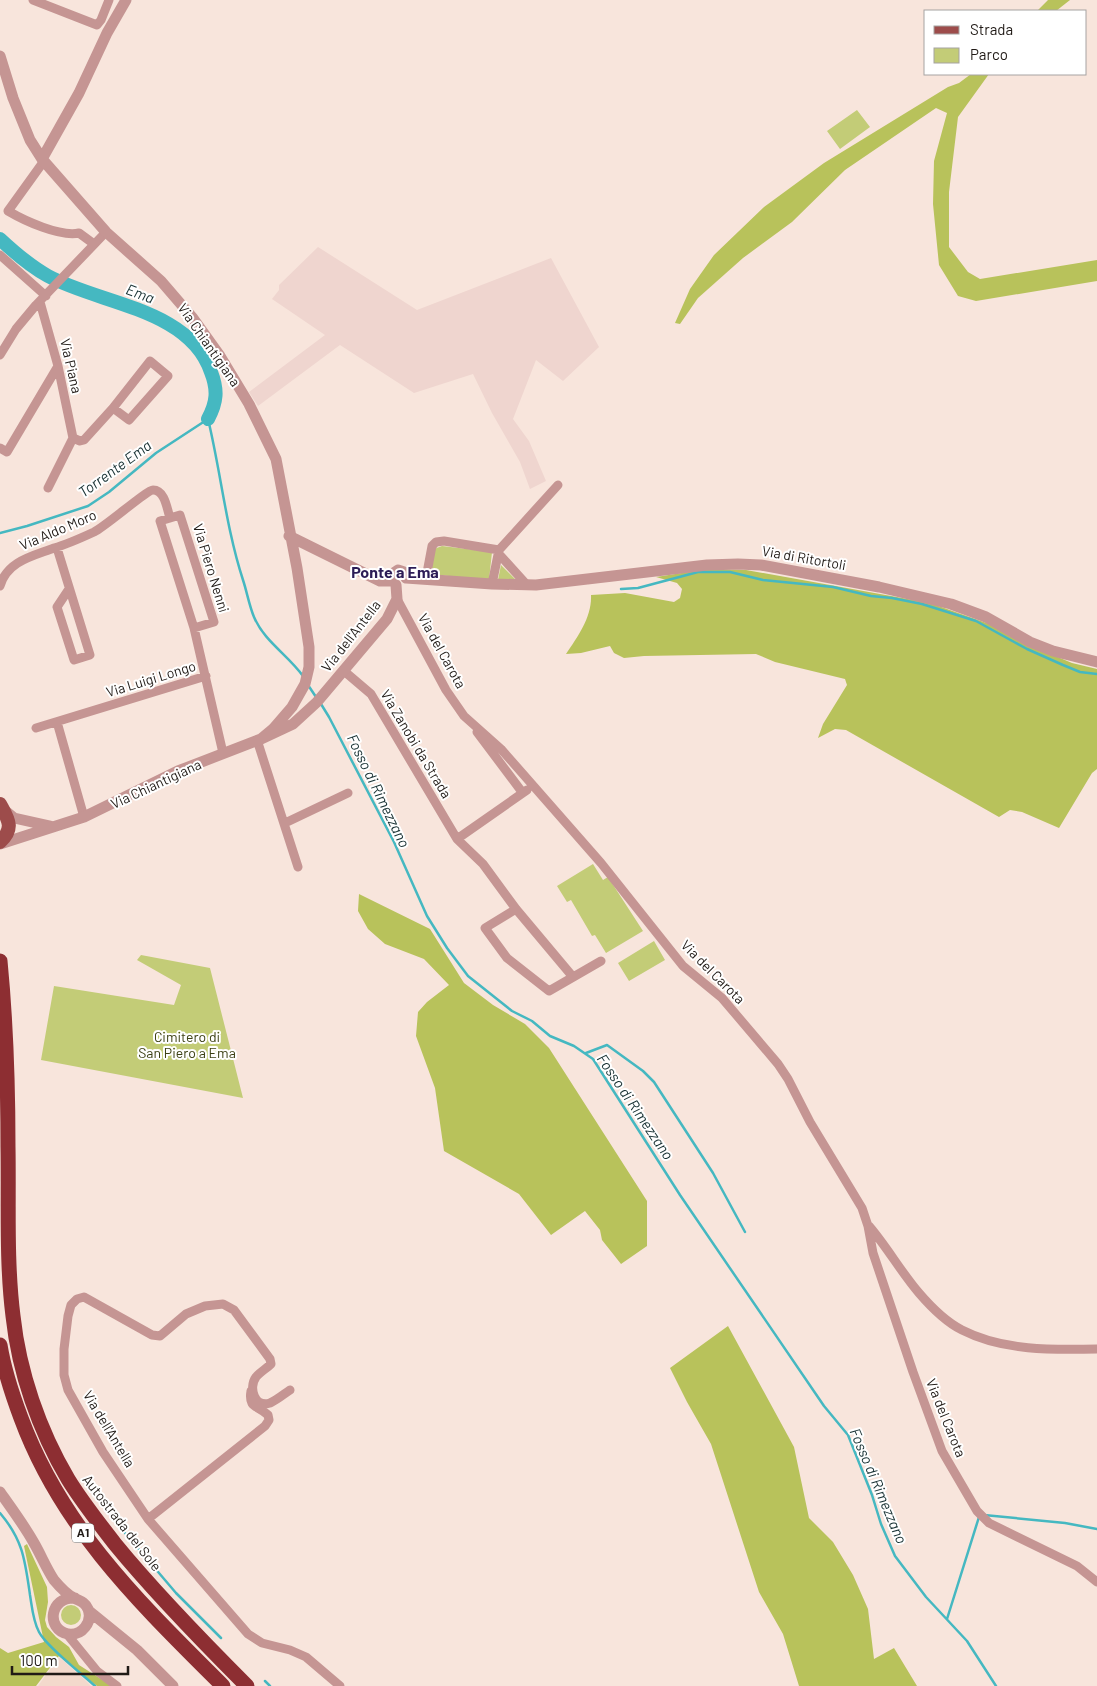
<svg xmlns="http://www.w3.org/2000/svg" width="1097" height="1686" font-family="Barlow,sans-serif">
<rect width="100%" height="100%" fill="#f8e5dc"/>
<path fill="#f3d9cc" d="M 59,1657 L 85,1680 L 91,1686 L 38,1686 Z"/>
<path fill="#efd5cf" d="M 318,247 L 417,310 L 551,258 L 599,347 L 563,381 L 536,360 L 513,419 L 529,441 L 546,481 L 530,489 L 520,462 L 492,413 L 473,374 L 414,393 L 340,345 L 258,406 L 249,392 L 325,335 L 272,299 L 279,290 L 279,285 Z"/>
<path fill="#c3cc77" d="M 857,110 L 870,127 L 840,149 L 827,131 Z
M 442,546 L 492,552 L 489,580 L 429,574 L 434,549 Z
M 501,565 L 516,580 L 498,580 Z
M 593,864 L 603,880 L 608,877 L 643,931 L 606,953 L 595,935 L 592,936 L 571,900 L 567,902 L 557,886 Z
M 654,941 L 665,960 L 629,981 L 618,963 Z
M 141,955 L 210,968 L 243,1098 L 41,1060 L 54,986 L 174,1005 L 181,985 L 137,960 Z
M61 1615a10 10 0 1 1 20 0a10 10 0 1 1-20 0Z"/>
<path fill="#b8c25b" d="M 1048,0 L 1070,0 L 1056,11 L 1037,11 Z
M 971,74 L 989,74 L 958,117 L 949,192 L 949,247 L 968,272 L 980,279 L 1097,260 L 1097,281 L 976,301 L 958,296 L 939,265 L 933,204 L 934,161 L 947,113 L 936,108 L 845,170 L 792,222 L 743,258 L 698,298 L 680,324 L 675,323 L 690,289 L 714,255 L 764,207 L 824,163 L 948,87 L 959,83 Z
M 707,569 L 746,570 L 930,603 L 995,626 L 1022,642 L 1072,663 L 1097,669 L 1097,769 L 1092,773 L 1059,828 L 1022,812 L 1010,810 L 999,817 L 846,730 L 835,729 L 818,738 L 823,724 L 847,685 L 845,679 L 775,662 L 756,654 L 644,656 L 624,658 L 614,653 L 610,646 L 581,653 L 566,654 C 578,636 592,617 591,595 L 625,593 L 674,602 L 680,598 L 682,589 L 677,583 L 656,577 Z
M 359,894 L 430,929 L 464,983 L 493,1005 L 525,1024 L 549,1048 L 647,1201 L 647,1246 L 621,1264 L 602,1240 L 600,1230 L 585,1211 L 551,1235 L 519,1194 L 444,1151 L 435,1088 L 416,1036 L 418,1012 L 427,1002 L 449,985 L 424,959 L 385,944 L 368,929 L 358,911 Z
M 728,1326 L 794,1447 L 809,1518 L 833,1542 L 853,1575 L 868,1609 L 874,1659 L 894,1648 L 917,1686 L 799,1686 L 783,1634 L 759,1592 L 711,1444 L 687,1402 L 670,1368 Z
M 27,1544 L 47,1587 L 48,1602 L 45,1620 L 47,1627 L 56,1637 L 69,1647 L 79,1665 L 112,1686 L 97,1686 L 59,1656 L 36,1686 L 0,1686 L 0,1648 L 8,1653 L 44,1642 L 24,1546 Z"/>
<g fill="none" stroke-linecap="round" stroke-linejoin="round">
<path stroke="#45b8c1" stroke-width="2.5" d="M 0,533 L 27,526 L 88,506 L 109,492 L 156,453 L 208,419 C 221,473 226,528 243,580 C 247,592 249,605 254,617 C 264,641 288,655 303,676
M 621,589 L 638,588 L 698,572 L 730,572 L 763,580 L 833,587 L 871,596 L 892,598 L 922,604 L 976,621 L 1027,649 L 1063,665 L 1080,672 L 1097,674
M 308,685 L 316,697
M 321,704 L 329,717 L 394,842 L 427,916 L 447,948 L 468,976 L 512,1011 L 532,1021 L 550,1036 L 574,1046 L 593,1059 L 680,1195 L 824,1406 L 848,1435 L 872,1495 L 881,1524 L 895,1556 L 926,1597 L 967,1641 L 996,1686
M 586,1053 L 607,1045 L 643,1071 L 654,1082 L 713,1173 L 745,1232
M 0,1513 C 23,1540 25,1560 30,1595 C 32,1607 33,1621 39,1632 C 46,1646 81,1673 95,1686
M 984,1515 L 1065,1523 L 1097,1529
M 125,1533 L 176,1593 L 221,1638
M 947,1619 L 979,1517
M 265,1681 L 270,1686"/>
<path stroke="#45b8c1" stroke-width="14" d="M 0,239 C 15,253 30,266 48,276 C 100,304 190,309 211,372 C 218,390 217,402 208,419"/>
<path stroke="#c59593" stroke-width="9" d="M 33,0 L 97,25 L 101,20 L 109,0
M 44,161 L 8,211 C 25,221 60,237 79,233 L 94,244
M 0,255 L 46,296
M 40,302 L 58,366 L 73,438 L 48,488
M 0,355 L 16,329 L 36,305 L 106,232
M 73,438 L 80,441 L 84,440 L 113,408 L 150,361 L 168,376 L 129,420 L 113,408
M 0,448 L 7,452 L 58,366
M 180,515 L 214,622 L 194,628 L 160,521 Z
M 57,548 L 90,655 L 74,660 L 57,607 L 69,589
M 499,550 L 558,485
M 498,553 L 527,585
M 426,578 L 432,546 L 436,542 L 444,541 L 499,550 L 492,584
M 0,586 C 7,561 33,556 54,548 C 68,544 81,538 94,532 C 106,526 147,490 153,490 C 165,490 167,509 170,518
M 397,599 L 446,690 L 464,716 L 501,749 L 601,863 L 683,966 L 722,998 L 778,1064 L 788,1079 L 810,1122 L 862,1208 L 868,1226 L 873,1253 L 913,1372 L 942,1451 L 977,1511 L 989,1523 L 1077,1566 L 1097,1582
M 194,628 L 223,753
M 344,671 L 371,694 L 457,839 L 483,864 L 516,909 L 573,977
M 57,722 L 84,817
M 36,728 L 206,676
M 477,732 L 522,792
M 257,740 L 298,867
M 285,823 L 348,793
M 457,839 L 527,790
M 516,909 L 485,928 L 507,958 L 549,991 L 601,961
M 869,1226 C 887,1247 901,1272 919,1293 C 931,1307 946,1322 962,1330 C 1003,1351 1052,1350 1097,1349
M 290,1390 C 284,1394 277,1400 270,1403 C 255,1408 248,1388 256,1377 C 260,1372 266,1369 271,1364 L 270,1359 L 234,1310 L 223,1304 L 205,1306 L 186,1314 L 160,1336 L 152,1335 L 84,1297 L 77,1299 L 71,1305 L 68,1316 L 64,1349 L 64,1375 L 68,1390 L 103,1452 L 148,1519 L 248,1634 L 262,1643 L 290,1650 L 306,1657 L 340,1686
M 148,1519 L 265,1426 L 269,1420 L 268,1415 C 258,1405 248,1409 251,1391
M 66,1633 L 97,1671 L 117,1686"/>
<path stroke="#c59593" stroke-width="11" d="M 0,56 L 13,98 L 30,140 L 42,159 L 106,232 L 161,281 L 192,317 L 220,356 L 249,404 L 276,459 L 297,568 L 309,647 L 309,667 L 305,684 L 292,707 L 273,729 L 261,739
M 42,159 L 79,93 L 107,33 L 126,0
M 289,536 L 380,581 L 392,581
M 406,578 L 492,584 L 536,585 L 707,565 L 738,564 L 761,565 L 879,587 L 951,604 L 986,617 L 1030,642 L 1053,651 L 1097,662
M 392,581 L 392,574 L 398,570 L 404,572 L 406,578
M 3,809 L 14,818 L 50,826
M 0,844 L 84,817 L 178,771 L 261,739 L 293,724 L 317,702 L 387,619 L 397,599 L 396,585
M 0,1492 C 12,1509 24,1525 34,1543 C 41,1555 46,1568 54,1580 C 59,1586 66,1594 74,1598 C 80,1601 85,1602 88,1609 C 93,1622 82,1636 68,1634 C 45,1629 50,1596 75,1598
M 89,1611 L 137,1650 L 173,1686"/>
<path stroke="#9d4c4b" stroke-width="14" d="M 0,804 C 8,819 15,828 0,842"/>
<path stroke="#8d2e32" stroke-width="15" d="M 0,961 C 6,1023 8,1084 8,1147 C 9,1203 6,1260 13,1316 C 19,1372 39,1430 68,1479 C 82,1502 99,1523 115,1544 C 156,1594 201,1640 247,1686
M 0,1345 C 4,1370 12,1394 21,1418 C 62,1529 141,1604 223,1686"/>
</g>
<g text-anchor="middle" stroke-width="4" stroke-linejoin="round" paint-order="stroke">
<rect fill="#fff" stroke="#635f5c" stroke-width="1" x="72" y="1523.5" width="22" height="19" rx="4"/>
<g font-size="12" font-weight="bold" fill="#201a16">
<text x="83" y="1537">A1</text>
</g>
<g font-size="14" fill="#201a16" stroke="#fff">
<text transform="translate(209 345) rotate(55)" y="5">Via Chiantigiana</text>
<text transform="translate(71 366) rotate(77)" y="5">Via Piana</text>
<text transform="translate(58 530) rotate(-23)" y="5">Via Aldo Moro</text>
<text transform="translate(804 558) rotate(10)" y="5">Via di Ritortoli</text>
<text transform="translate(211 568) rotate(73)" y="5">Via Piero Nenni</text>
<text transform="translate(351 636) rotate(-52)" y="5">Via dell'Antella</text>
<text transform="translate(442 651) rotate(61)" y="5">Via del Carota</text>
<text transform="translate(151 679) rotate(-17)" y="5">Via Luigi Longo</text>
<text transform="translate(416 744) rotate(59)" y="5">Via Zanobi da Strada</text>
<text transform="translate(156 784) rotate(-25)" y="5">Via Chiantigiana</text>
<text transform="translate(713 972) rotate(45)" y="5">Via del Carota</text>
<text transform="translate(946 1418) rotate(68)" y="5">Via del Carota</text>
<text transform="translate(109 1429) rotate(59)" y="5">Via dell'Antella</text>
<text transform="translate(122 1523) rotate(52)" y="5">Autostrada del Sole</text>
</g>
<g font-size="14" fill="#3b3f13" stroke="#fff">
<text x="187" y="1042">Cimitero di<tspan x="187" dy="16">San Piero a Ema</tspan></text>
</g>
<g font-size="15" font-style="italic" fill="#173032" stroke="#fff">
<text transform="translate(140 294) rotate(21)" y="5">Ema</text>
<text transform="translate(115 469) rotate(-36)" y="5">Torrente Ema</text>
<text transform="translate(378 791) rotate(64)" y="5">Fosso di Rimezzano</text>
<text transform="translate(635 1107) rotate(56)" y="5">Fosso di Rimezzano</text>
<text transform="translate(878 1486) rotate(67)" y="5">Fosso di Rimezzano</text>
</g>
<g font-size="16" font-weight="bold" fill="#2c1c56" stroke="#fff">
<text x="395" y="578">Ponte a Ema</text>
</g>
</g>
<rect x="924" y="10" width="162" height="65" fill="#ffffff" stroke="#a6a3a2"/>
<rect x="934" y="26" width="25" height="8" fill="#9d4c4b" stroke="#a6a3a2"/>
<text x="970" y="35" font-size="15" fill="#201a16">Strada</text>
<rect x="934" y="48" width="25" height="15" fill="#c3cc77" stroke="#a6a3a2"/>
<text x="970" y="60" font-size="15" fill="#201a16">Parco</text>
<path d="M12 1666v8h116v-8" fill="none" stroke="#201a16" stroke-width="2.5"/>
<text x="20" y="1666" font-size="15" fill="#201a16" stroke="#ffffff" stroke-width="4" paint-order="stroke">100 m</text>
</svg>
